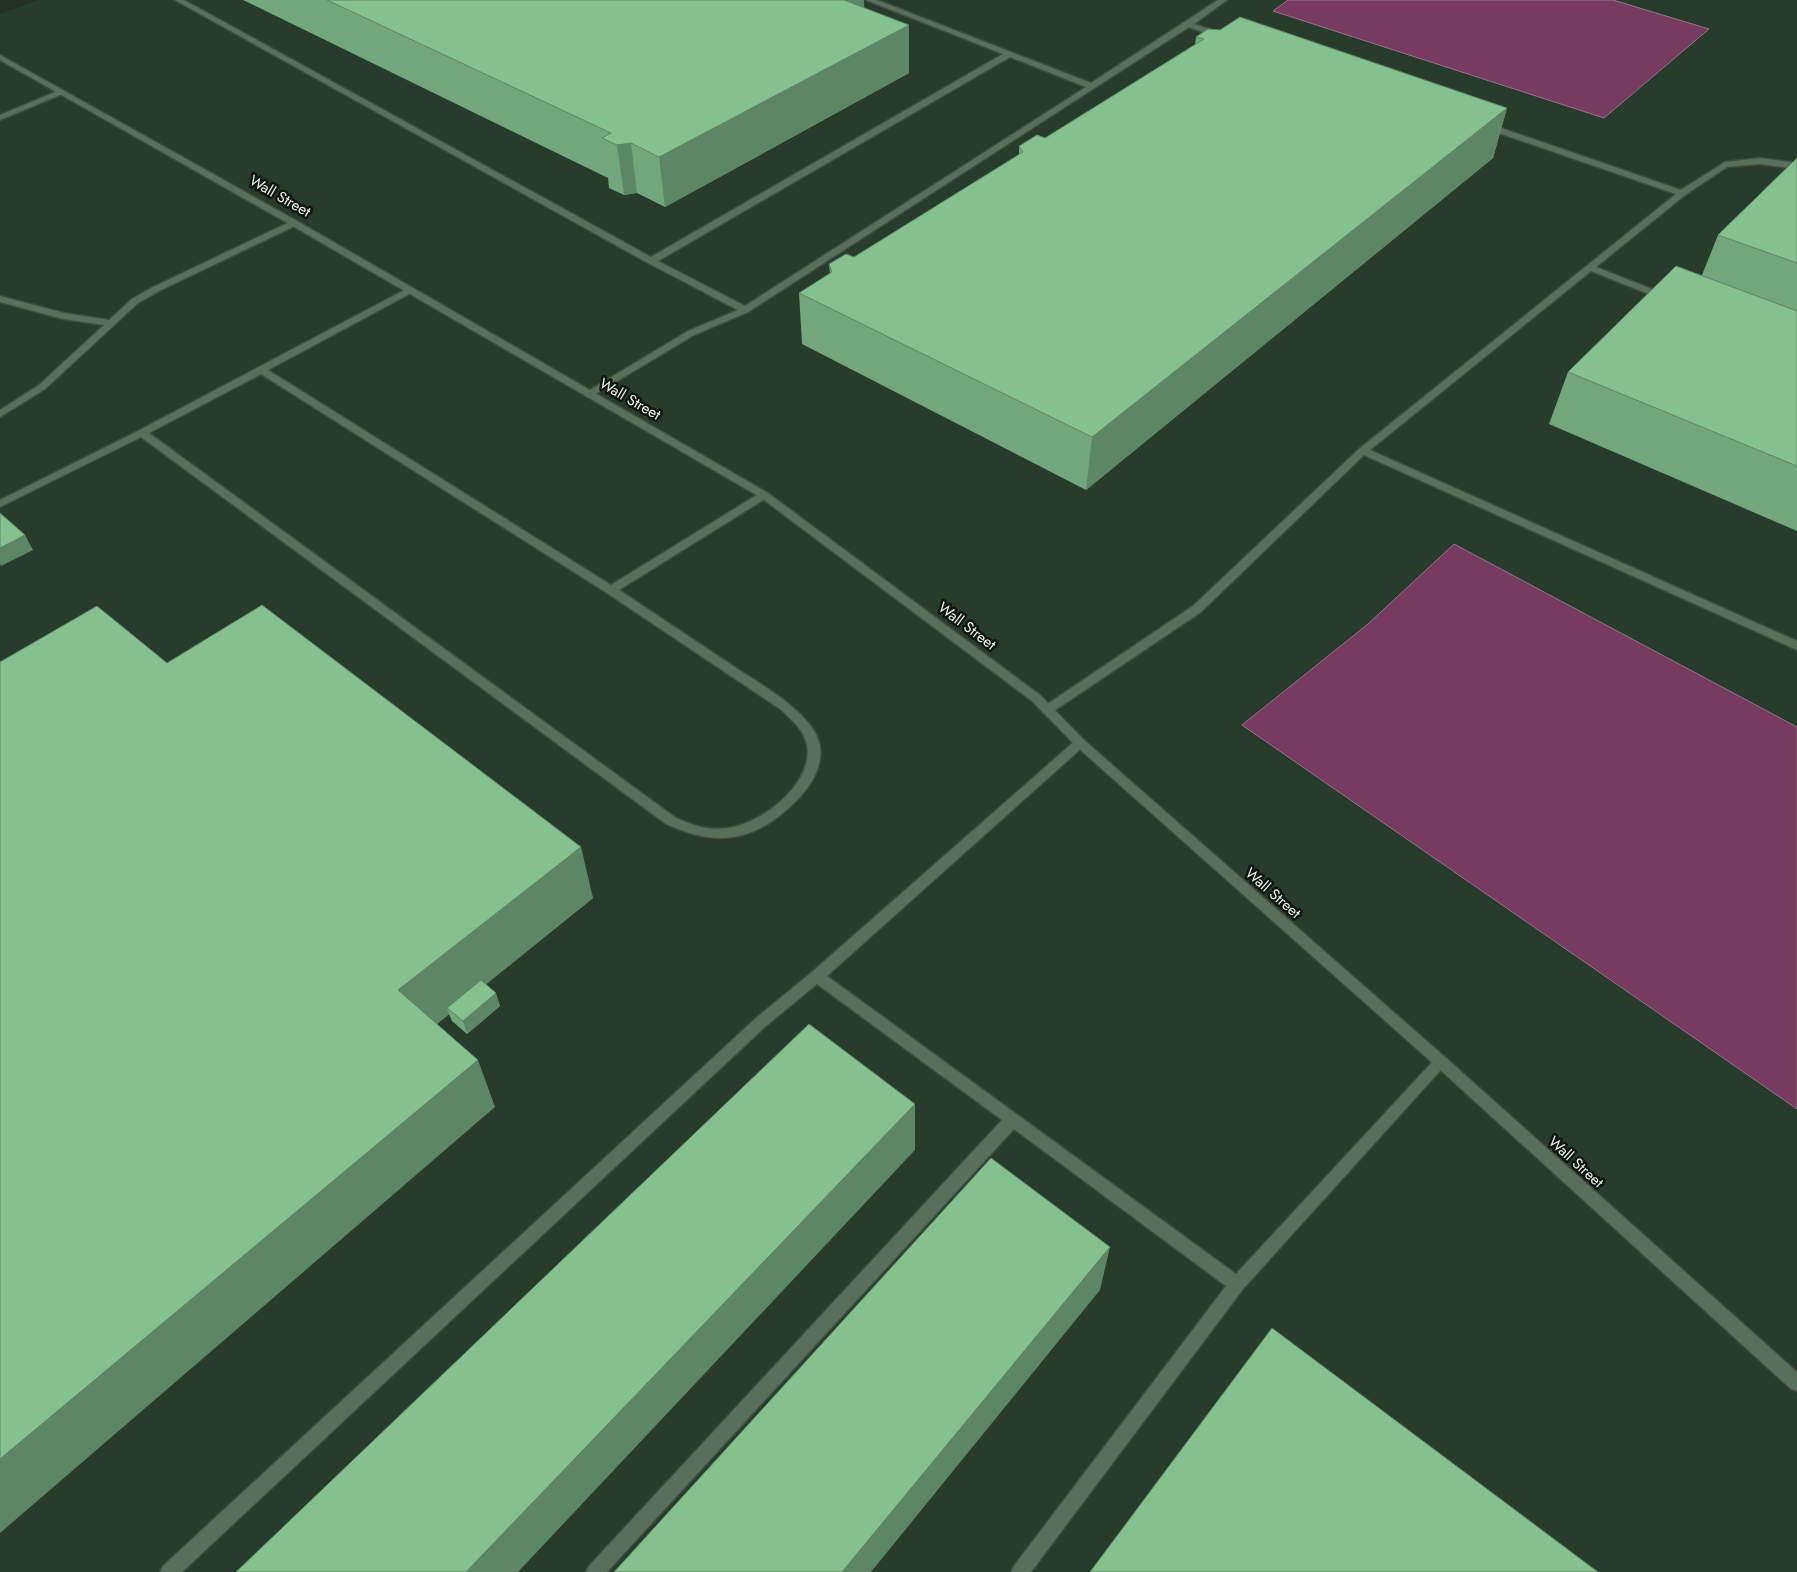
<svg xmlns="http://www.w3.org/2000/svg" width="1797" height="1572" font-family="Jost,sans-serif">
<rect width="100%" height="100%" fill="#223124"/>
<path fill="#273c2a" d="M 38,0 L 1797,0 L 1797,1572 L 0,1572 L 0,14 Z"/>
<path fill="#763b5e" stroke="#987288" d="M 1288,0 L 1613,0 L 1709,29 L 1604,118 L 1273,11 Z
M 1454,544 L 1797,727 L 1797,1109 L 1242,725 L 1368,624 Z"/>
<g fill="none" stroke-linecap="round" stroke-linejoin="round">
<defs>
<path id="service" d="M 175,0 L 184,0 L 651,257 L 1003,54 L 866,0 L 877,0 L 1091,83 L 1218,0 L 1227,0 L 1194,24 L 1224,34 L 1224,38 L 1218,38 L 1189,27 L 748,312 L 694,335 L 589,398 L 584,395 L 585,393 L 688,331 L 738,310 L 648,263 ZM 1010,57 L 1086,87 L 745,306 L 658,261 Z
M 60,90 L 67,92 L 0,120 L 0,115 Z
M 1481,123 L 1487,123 L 1681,190 L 1725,162 L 1760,158 L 1797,163 L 1797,169 L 1760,164 L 1727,167 L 1685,195 L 1596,267 L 1667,295 L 1667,299 L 1661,299 L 1591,271 L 1370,450 L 1797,641 L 1797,650 L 1364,455 L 1201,612 L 1051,713 L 1043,713 L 1041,710 L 1043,707 L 1193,606 L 1359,449 L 1676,194 L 1481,127 Z
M 294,220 L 297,221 L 297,225 L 159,291 L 138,303 L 45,389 L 0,417 L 0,410 L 39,385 L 104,325 L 63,319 L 0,302 L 0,296 L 64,313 L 109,320 L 132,299 L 153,287 Z
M 410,287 L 415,290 L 413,292 L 268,370 L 611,585 L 760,493 L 768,493 L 769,495 L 768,497 L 619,590 C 657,615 695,641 733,666 C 751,678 772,690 789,704 C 801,714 815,727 819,742 C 828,775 794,806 771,822 C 736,845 703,841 666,824 L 141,437 L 0,507 L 0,500 L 138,431 ZM 261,374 L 607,593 L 780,709 C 790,718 802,728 806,741 C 818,781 762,824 727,828 C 708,831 692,825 676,818 L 149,433 Z
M 1080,738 L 1084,740 L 1086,743 L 1084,746 L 827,976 L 1236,1274 L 1436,1058 L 1441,1056 L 1446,1058 L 1448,1062 L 1243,1289 L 1031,1572 L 1011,1572 L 1014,1566 L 1226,1286 L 1014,1129 L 607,1572 L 586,1572 L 589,1566 L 1002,1120 L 817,984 L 766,1026 L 182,1572 L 160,1572 L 163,1566 L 756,1018 L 812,972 L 1076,740 Z"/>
<path id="minor" d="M 0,55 L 297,221 L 768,493 L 1040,695 L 1084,740 L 1446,1058 L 1797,1372 L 1797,1391 L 1791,1389 L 1436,1066 L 1076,746 L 1032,701 L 760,497 L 291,225 L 0,60 Z"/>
</defs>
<use href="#service" stroke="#3e4c40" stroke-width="3"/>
<use href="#minor" stroke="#3e4c40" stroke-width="3"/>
<use href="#service" fill="#586f5b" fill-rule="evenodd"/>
<use href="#minor" fill="#586f5b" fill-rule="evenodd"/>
</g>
<path fill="#72a67b" d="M 243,0 L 864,0 L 864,8 L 909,25 L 909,73 L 665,207 L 637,193 L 624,195 L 609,188 L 608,178 Z
M 1196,37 L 1507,108 L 1493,158 L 1086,490 L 802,344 L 799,293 L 830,274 L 829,264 L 854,257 L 1019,155 L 1019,146 L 1045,138 L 1195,45 Z
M 1797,158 L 1797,531 L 1549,424 L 1568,372 L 1702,275 L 1718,235 Z
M 167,663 L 593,898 L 486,984 L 500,1006 L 467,1034 L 452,1021 L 449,1014 L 437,1024 L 495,1107 Z"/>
<path fill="#5d8764" d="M 844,0 L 864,0 L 865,38 Z
M 909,25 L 909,73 L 665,207 L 659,157 Z
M 1507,108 L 1493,158 L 1086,490 L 1092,437 Z
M 631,143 L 637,193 L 624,195 L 617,145 Z
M 25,535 L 33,550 L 1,566 L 0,564 L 0,548 Z
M 581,847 L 593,898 L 452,1012 L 447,1008 L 449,1014 L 418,1039 L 398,990 Z
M 496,993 L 500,1006 L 467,1034 L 463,1021 Z
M 478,1060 L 495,1107 L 0,1533 L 0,1459 Z
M 915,1104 L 915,1150 L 518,1572 L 466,1572 Z
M 1110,1247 L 1100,1290 L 871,1572 L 842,1572 Z"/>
<path fill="#85c18f" stroke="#5d8764" d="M 327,0 L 844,0 L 909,25 L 659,157 L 631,143 L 617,145 L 602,138 L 611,133 Z
M 1240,17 L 1507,108 L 1092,437 L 799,293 L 832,272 L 829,264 L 846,254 L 854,257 L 1023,152 L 1019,146 L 1037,135 L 1045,138 L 1204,39 L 1196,37 L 1208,29 L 1220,30 Z
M 1797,158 L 1797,263 L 1718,235 Z
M 1676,266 L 1797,311 L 1797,466 L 1568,372 Z
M 0,513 L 25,535 L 0,548 Z
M 262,605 L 581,847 L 398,990 L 478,1060 L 0,1459 L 0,662 L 97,606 L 167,663 Z
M 481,980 L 496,993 L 463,1021 L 447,1008 Z
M 809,1024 L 915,1104 L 466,1572 L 236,1572 Z
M 991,1158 L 1110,1247 L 842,1572 L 614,1572 Z
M 1272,1328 L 1598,1572 L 1090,1572 Z"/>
<g text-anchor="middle" stroke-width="5" stroke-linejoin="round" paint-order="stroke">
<g font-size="15" fill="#e9f3ea" stroke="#101711">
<text transform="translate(280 196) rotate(30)" y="5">Wall Street</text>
<text transform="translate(630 399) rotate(30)" y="5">Wall Street</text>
<text transform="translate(967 626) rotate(37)" y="5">Wall Street</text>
<text transform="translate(1273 893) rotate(41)" y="5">Wall Street</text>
<text transform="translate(1576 1162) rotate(42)" y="5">Wall Street</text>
</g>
</g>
</svg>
